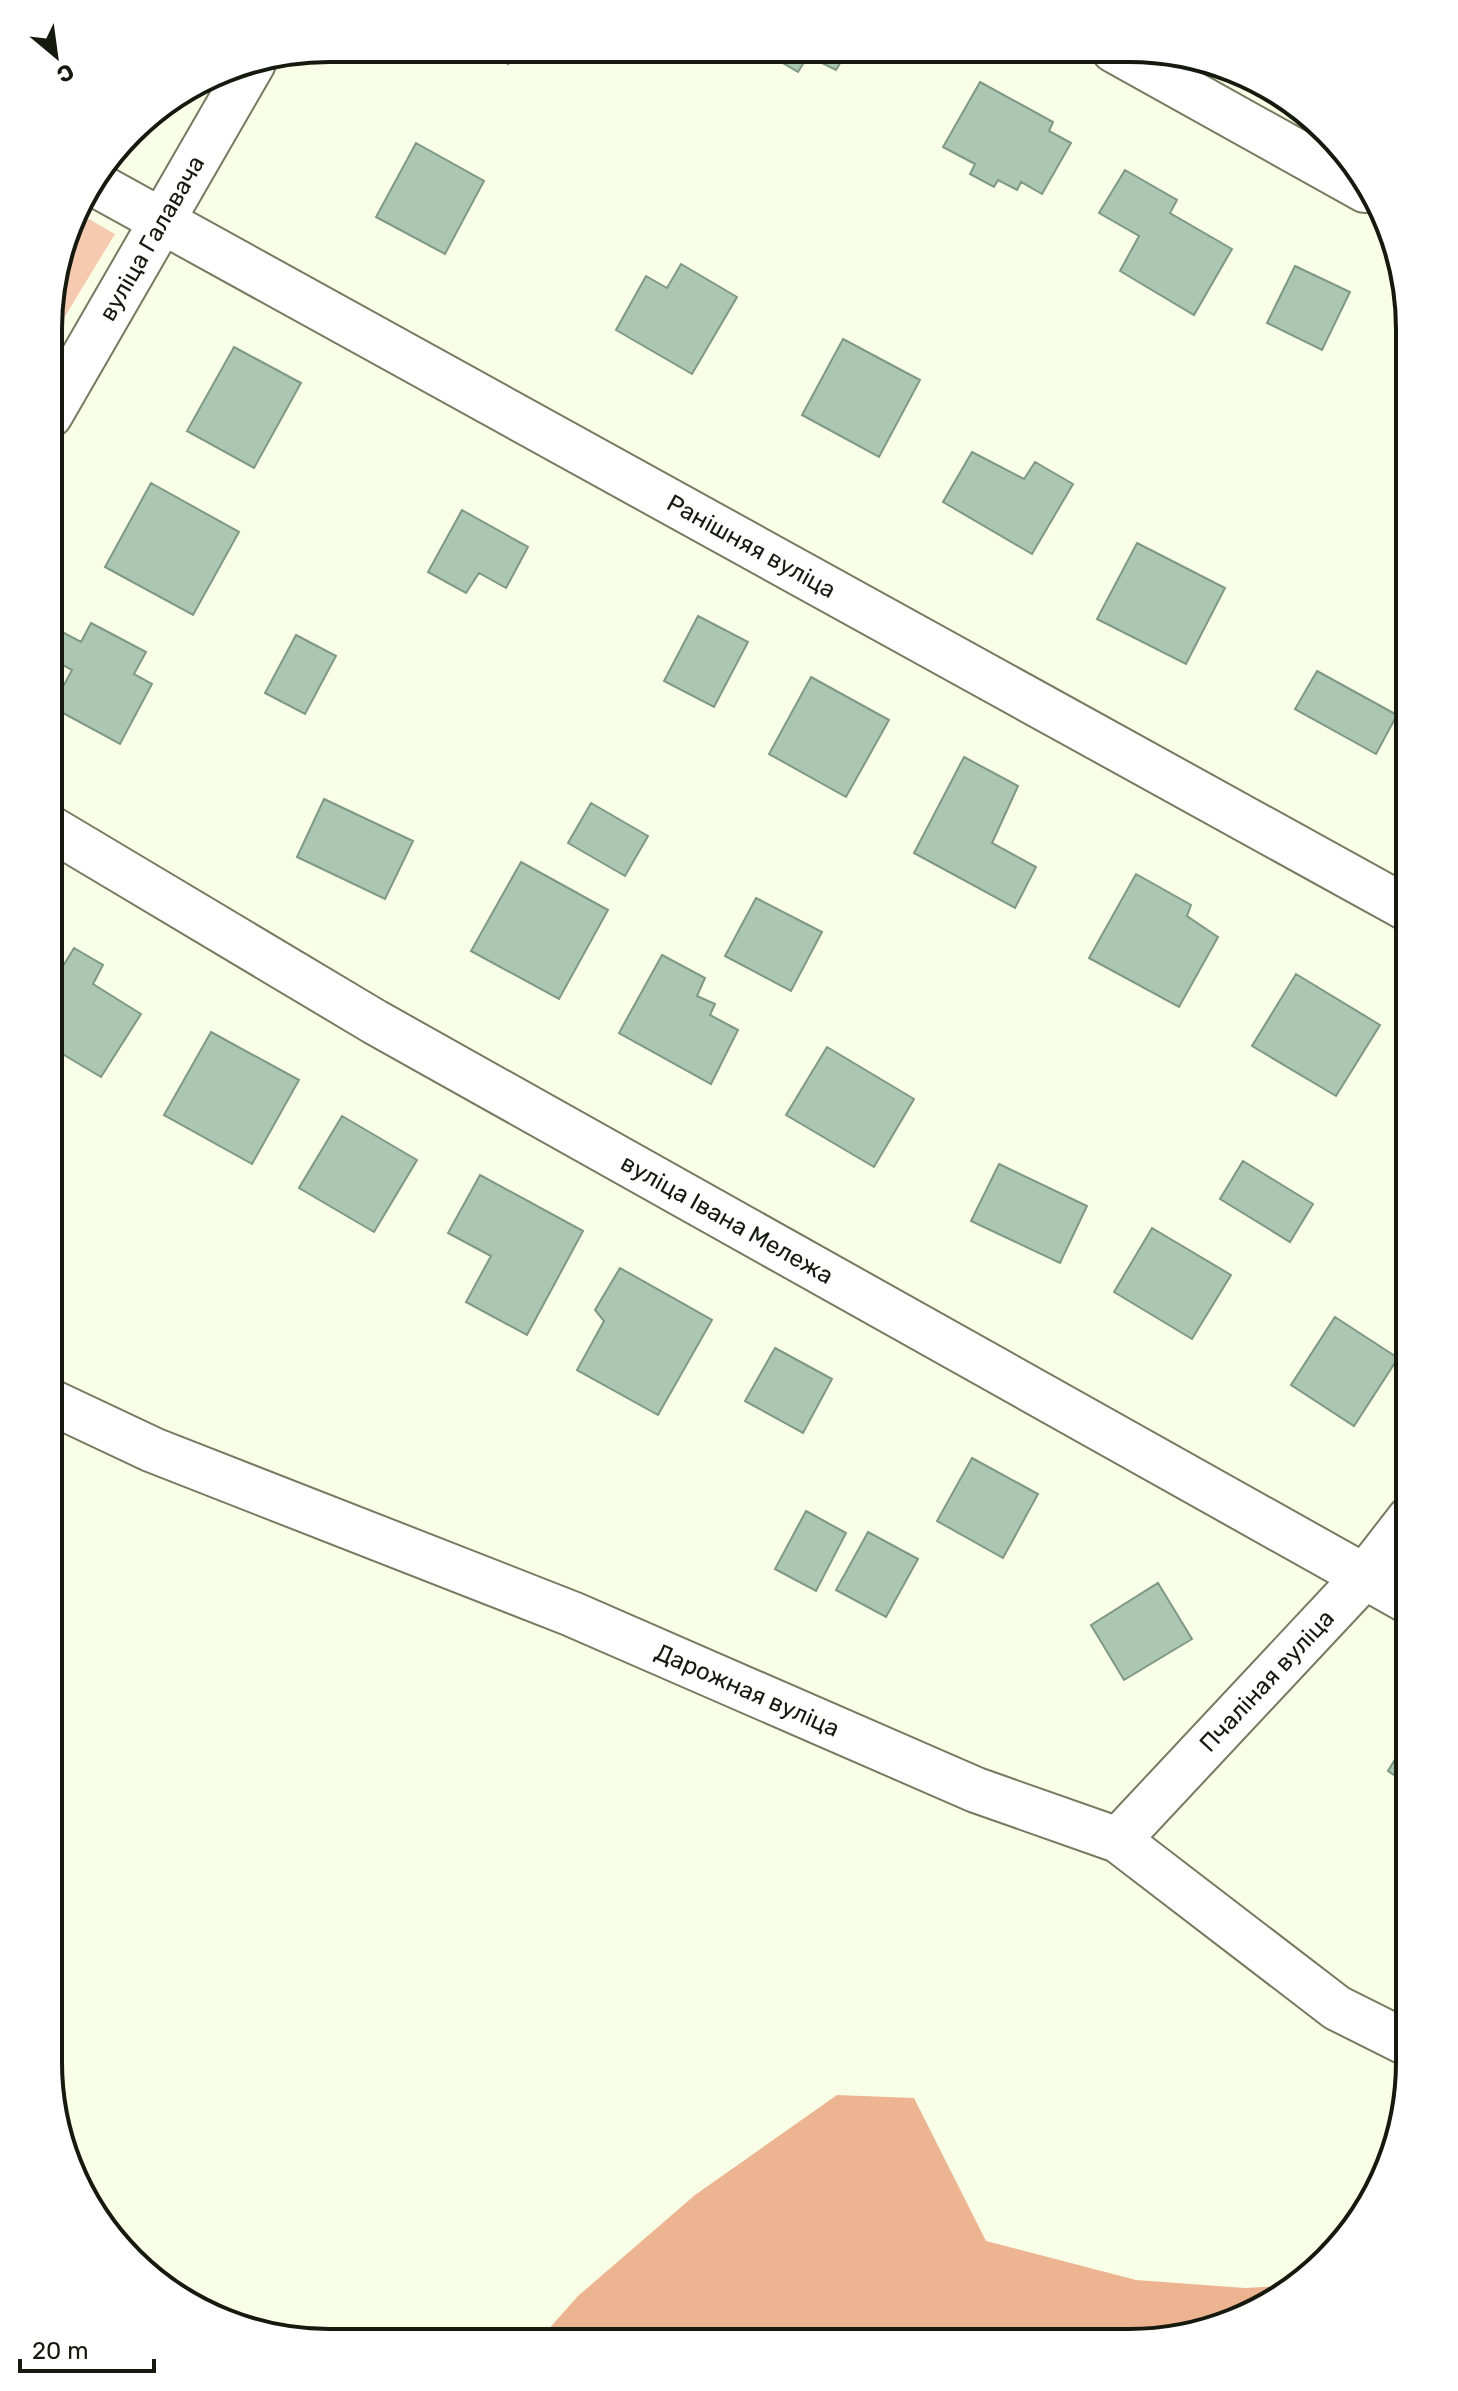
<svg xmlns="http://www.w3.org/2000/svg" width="1458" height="2391" font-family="Rubik,sans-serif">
<rect width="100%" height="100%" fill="#f8ffe6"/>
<path fill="#f6cab0" d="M 75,211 L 115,234 L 50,341 L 50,293 Z"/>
<path fill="#edb492" d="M 837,2095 L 914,2098 L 986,2241 L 1136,2280 L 1245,2288 L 1283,2286 L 1236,2322 L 1130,2343 L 538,2341 L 578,2296 L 695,2195 Z"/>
<path fill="#abc6b3" stroke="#7e9885" stroke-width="2" d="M 481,48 L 516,49 L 508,64 Z
M 759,49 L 848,50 L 836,70 L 808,56 L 798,72 Z
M 980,82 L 1053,122 L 1049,131 L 1071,143 L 1042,194 L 1021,182 L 1017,190 L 998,180 L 994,187 L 970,174 L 975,164 L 943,147 Z
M 416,143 L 484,181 L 445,254 L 376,217 Z
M 1125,170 L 1177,200 L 1170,213 L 1232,249 L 1194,315 L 1120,271 L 1139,236 L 1099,213 Z
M 681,264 L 737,297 L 692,374 L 616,330 L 646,276 L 667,288 Z
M 1295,266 L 1350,292 L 1322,350 L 1267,323 Z
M 843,339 L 920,380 L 879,457 L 802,415 Z
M 234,347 L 301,383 L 254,468 L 187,431 Z
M 972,452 L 1024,479 L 1035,462 L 1073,484 L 1032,554 L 943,502 Z
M 151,483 L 239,532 L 193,615 L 105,567 Z
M 462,510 L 528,547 L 506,588 L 479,573 L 466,593 L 428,572 Z
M 1137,543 L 1225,588 L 1186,664 L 1097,619 Z
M 698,616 L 748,642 L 714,707 L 664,681 Z
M 91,623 L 146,652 L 134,674 L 152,684 L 120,744 L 52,707 L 72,670 L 50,658 L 50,628 L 51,626 L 81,642 Z
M 296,635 L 336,656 L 305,714 L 265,693 Z
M 1317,671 L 1397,715 L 1376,754 L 1295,709 Z
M 811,677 L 889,720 L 846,797 L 769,754 Z
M 964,757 L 1018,786 L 992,843 L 1036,867 L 1015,908 L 914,853 Z
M 324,799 L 413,841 L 385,899 L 297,857 Z
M 591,803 L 648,836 L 625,876 L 568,843 Z
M 521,862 L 608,910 L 559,999 L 471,951 Z
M 1136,874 L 1191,905 L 1187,916 L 1218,937 L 1179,1007 L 1089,958 Z
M 756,898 L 822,932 L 791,991 L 725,956 Z
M 74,948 L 103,965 L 93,984 L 141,1014 L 101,1077 L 49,1046 L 49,989 Z
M 662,955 L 705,978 L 697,996 L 715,1004 L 710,1015 L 738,1030 L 711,1084 L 619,1033 Z
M 1296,974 L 1380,1025 L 1336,1096 L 1252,1046 Z
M 211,1032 L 299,1080 L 252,1164 L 164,1115 Z
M 827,1047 L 914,1099 L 874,1167 L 786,1115 Z
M 342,1116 L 417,1160 L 374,1232 L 299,1188 Z
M 1243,1161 L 1313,1204 L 1290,1242 L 1220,1199 Z
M 999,1164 L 1087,1206 L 1060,1263 L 971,1221 Z
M 480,1175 L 583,1231 L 527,1335 L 466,1302 L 491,1256 L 448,1233 Z
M 1152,1228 L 1231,1275 L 1192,1339 L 1114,1292 Z
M 620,1268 L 712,1320 L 658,1415 L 577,1370 L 604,1321 L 595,1310 Z
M 1335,1317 L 1398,1358 L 1354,1426 L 1291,1385 Z
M 775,1348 L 832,1379 L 803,1433 L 745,1401 Z
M 972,1458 L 1038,1494 L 1003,1558 L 937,1521 Z
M 806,1511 L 846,1533 L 816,1591 L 775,1569 Z
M 868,1532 L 918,1559 L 886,1617 L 836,1590 Z
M 1158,1583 L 1192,1639 L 1124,1680 L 1091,1625 Z
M 1409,1736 L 1409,1785 L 1388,1771 Z"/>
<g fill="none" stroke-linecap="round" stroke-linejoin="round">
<defs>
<g id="minor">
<path d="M 1114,50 L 1365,190"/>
<path id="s1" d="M 93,183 L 1410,910"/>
<path id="s2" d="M 50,415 L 253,63"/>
<path id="s3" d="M 50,828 L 375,1022 L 1410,1602"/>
<path id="s4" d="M 49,1401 L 153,1450 L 572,1614 L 976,1790 L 1118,1840 L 1337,2008 L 1409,2044"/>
<path id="s5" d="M 1118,1840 L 1365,1576 L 1410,1518"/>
</g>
</defs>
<use href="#minor" stroke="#747b60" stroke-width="48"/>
<use href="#minor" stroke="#fff" stroke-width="44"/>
</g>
<g text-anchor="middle" stroke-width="6" stroke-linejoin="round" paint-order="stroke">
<g font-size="24" fill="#16190e" stroke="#fff">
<text dy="8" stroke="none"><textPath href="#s2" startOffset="204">вуліца Галавача</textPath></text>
<text dy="8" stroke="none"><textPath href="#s1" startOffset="752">Ранішняя вуліца</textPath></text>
<text dy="8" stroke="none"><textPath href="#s3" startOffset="782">вуліца Івана Мележа</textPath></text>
<text dy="8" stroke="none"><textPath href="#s5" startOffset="218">Пчаліная вуліца</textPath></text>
<text dy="8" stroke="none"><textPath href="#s4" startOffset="756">Дарожная вуліца</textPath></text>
</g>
</g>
<path d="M0 0H1458V2391H0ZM329 62H1129A267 267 0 0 1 1396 329V2062A267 267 0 0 1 1129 2329H329A267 267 0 0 1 62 2062V329A267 267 0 0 1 329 62Z" fill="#fff" fill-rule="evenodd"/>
<path fill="none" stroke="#16190e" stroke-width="4" d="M329 62H1129A267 267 0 0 1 1396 329V2062A267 267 0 0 1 1129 2329H329A267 267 0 0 1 62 2062V329A267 267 0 0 1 329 62Z"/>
<g transform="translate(56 56) rotate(151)" stroke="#ffffff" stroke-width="6" paint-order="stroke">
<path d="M0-6L14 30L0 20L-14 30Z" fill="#16190e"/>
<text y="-12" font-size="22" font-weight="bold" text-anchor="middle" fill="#16190e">С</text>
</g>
<path d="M20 2359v12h134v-12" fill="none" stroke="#16190e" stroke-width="4"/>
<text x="32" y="2359" font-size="24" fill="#16190e" stroke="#ffffff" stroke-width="6" paint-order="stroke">20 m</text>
</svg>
